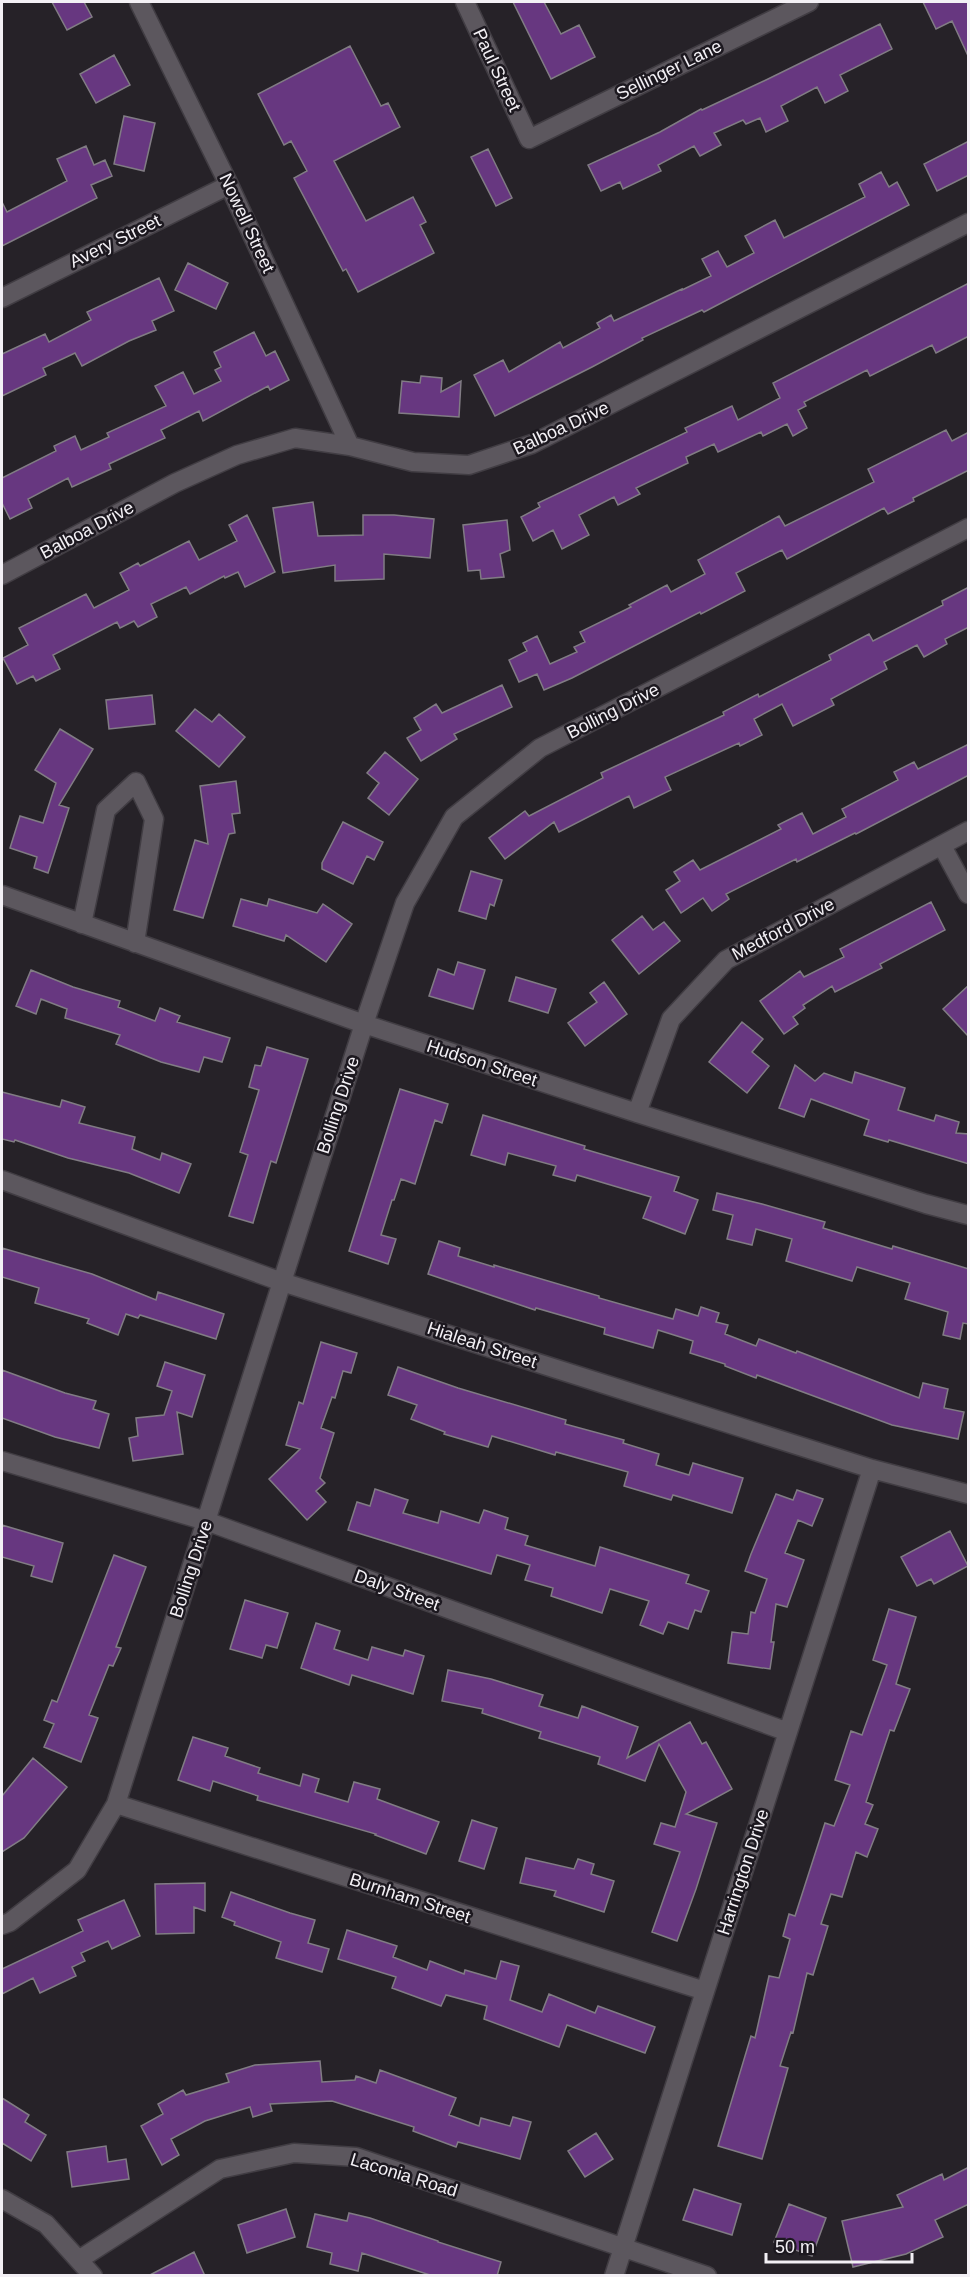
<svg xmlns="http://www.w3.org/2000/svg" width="970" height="2277" font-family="Helvetica,sans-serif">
<rect width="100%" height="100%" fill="#262228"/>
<path fill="#673780" stroke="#817c84" stroke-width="1.5" d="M 52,2 L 84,2 L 92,17 L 67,30 Z
M 513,2 L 544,2 L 561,34 L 579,25 L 595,57 L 551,79 Z
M 923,2 L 969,2 L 969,58 L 952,21 L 936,29 Z
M 880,24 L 892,49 L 840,75 L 848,91 L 825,103 L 817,87 L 781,106 L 788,121 L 766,132 L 760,118 L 746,124 L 743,120 L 714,133 L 721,145 L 700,156 L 694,146 L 658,165 L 661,171 L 623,189 L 620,182 L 601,191 L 588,165 L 660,132 L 701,109 L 702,110 L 768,79 Z
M 350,46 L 381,106 L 388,103 L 400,127 L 334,161 L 366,221 L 413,197 L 426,222 L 420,225 L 434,253 L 358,292 L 346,269 L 343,271 L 294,178 L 307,171 L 291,141 L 284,145 L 258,94 Z
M 114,55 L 130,85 L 96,103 L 80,74 Z
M 124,116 L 155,123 L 144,171 L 114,164 Z
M 969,141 L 969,175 L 937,191 L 924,164 Z
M 86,146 L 94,165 L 105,160 L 112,176 L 91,185 L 97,198 L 2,246 L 2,202 L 7,212 L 67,181 L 57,159 Z
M 488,149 L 512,198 L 496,206 L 471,157 Z
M 881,172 L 889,187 L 897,182 L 909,205 L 704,312 L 702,310 L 642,338 L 643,340 L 592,367 L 495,416 L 474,375 L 503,360 L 509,372 L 560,342 L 563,348 L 600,328 L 597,323 L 611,315 L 614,321 L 682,289 L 682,290 L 711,276 L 702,259 L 718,251 L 727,267 L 754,253 L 745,236 L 775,220 L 784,238 L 865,197 L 859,184 Z
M 188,263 L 228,283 L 216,309 L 175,290 Z
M 159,278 L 174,311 L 152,321 L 156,330 L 129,341 L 82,366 L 75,353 L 43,368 L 46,375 L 2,396 L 2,354 L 45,334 L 49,342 L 91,320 L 87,312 Z
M 969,283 L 969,336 L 936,353 L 932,345 L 870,376 L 867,370 L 804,402 L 806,406 L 798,410 L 807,428 L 793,436 L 787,424 L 763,436 L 761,432 L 718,452 L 714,444 L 686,457 L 688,463 L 636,488 L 640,494 L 618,505 L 614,497 L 579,515 L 589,535 L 562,549 L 553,530 L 533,541 L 521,517 L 540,507 L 538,503 L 687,432 L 685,428 L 732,406 L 738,420 L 780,398 L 773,383 Z
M 254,332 L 266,356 L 275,351 L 289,380 L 270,390 L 268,386 L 203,421 L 199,411 L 161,430 L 165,438 L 109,464 L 111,469 L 72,487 L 68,478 L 28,499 L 32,508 L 10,519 L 2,503 L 2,478 L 56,451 L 54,446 L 75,436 L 81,450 L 109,437 L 107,433 L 166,406 L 155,386 L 183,372 L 194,394 L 221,381 L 215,370 L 221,367 L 214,352 Z
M 421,376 L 442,378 L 441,392 L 461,381 L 459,417 L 399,413 L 402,381 L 420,383 Z
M 946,430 L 952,441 L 969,432 L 969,470 L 913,498 L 914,501 L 888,514 L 884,508 L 787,559 L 782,550 L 736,573 L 745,591 L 701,614 L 700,612 L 572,678 L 544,690 L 537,674 L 519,682 L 509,660 L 527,651 L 523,643 L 537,636 L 550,664 L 577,652 L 574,647 L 585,642 L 580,632 L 631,607 L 629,605 L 667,585 L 671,592 L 705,574 L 698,560 L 779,516 L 785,526 L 874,482 L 868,469 Z
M 313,502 L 318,536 L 363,535 L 363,515 L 394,515 L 434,519 L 430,558 L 384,554 L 384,579 L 335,581 L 335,565 L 283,573 L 273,508 Z
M 247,515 L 275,572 L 245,587 L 238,572 L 225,578 L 224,576 L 190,594 L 186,587 L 151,604 L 157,617 L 138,627 L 134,621 L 120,628 L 117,622 L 53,655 L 60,669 L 36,681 L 33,676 L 17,684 L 3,658 L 28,645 L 19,628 L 86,594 L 94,608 L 129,590 L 120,573 L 138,563 L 140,566 L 189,541 L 199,560 L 237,541 L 229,525 Z
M 507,520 L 510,550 L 500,554 L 504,577 L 481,579 L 480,570 L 468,571 L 463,525 Z
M 969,587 L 969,627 L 945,639 L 947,644 L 924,657 L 917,645 L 884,662 L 887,669 L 831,699 L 834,705 L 793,726 L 782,704 L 754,719 L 762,735 L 740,746 L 739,743 L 665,777 L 671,790 L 634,808 L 629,796 L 559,832 L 554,822 L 505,859 L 489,838 L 525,811 L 529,816 L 603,778 L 601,773 L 724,715 L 723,712 L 758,694 L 759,697 L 831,660 L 829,655 L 869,634 L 873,641 L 943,605 L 942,601 Z
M 502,685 L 512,707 L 454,734 L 457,739 L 421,761 L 407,738 L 421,730 L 414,718 L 436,704 L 442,713 Z
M 152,695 L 155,724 L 109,729 L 106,700 Z
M 195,709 L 212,722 L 219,714 L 245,737 L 219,767 L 176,731 Z
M 60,729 L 93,749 L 59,805 L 69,808 L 48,873 L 34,868 L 37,857 L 10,848 L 20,816 L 43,823 L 56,783 L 35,770 Z
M 969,744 L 969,775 L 856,834 L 855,833 L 797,862 L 796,859 L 726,894 L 729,899 L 712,911 L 703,898 L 681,913 L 666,890 L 680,881 L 674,872 L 693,860 L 700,870 L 781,829 L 778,825 L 802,813 L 813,834 L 846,817 L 842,809 L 898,780 L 894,772 L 914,762 L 918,769 Z
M 385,752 L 418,779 L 389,815 L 368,798 L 379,783 L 367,773 Z
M 236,781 L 240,813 L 232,814 L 235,833 L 229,834 L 203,918 L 174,910 L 195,840 L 208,844 L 200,786 Z
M 343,822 L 383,842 L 374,860 L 367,856 L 353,884 L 322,869 L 322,863 Z
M 471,871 L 502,880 L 494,906 L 490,904 L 486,919 L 459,911 Z
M 241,899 L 267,906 L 269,899 L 317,913 L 323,904 L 352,924 L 326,962 L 286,935 L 284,941 L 233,926 Z
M 931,902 L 945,930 L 880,964 L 882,968 L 835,992 L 832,986 L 803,1005 L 805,1008 L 793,1017 L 798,1024 L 784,1034 L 760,1001 L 800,971 L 804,977 L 844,957 L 840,949 Z
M 642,916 L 653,930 L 664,922 L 680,941 L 639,974 L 612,940 Z
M 458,962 L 485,970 L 473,1009 L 429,996 L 438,969 L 454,975 Z
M 31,970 L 73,987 L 120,1001 L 118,1007 L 155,1021 L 160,1008 L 180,1016 L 177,1022 L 230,1038 L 222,1062 L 204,1057 L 199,1072 L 161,1062 L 116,1044 L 120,1035 L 65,1018 L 67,1009 L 41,999 L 36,1014 L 16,1006 Z
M 516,977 L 556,989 L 548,1013 L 509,1001 Z
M 604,982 L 627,1014 L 585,1046 L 568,1023 L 597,1002 L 590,993 Z
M 969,985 L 969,1037 L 943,1009 Z
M 742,1022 L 763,1039 L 752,1052 L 769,1066 L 747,1093 L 709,1062 Z
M 267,1047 L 308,1059 L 276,1163 L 271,1161 L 253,1223 L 229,1216 L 248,1155 L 240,1152 L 259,1090 L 249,1087 L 255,1065 L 261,1066 Z
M 795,1065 L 815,1081 L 824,1073 L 852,1083 L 855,1072 L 905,1088 L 898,1110 L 934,1121 L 936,1115 L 959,1122 L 956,1133 L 969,1134 L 969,1164 L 889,1140 L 888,1142 L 864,1135 L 869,1120 L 811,1099 L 804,1117 L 779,1108 Z
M 400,1089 L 448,1104 L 442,1123 L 435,1120 L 415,1184 L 401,1179 L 394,1200 L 392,1200 L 381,1235 L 396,1239 L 388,1264 L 349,1251 Z
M 2,1092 L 60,1107 L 62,1100 L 85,1107 L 79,1123 L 135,1137 L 132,1149 L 160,1160 L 162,1153 L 191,1164 L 179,1193 L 129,1173 L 68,1158 L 15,1140 L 14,1142 L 2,1139 Z
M 483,1115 L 585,1146 L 584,1149 L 679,1177 L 674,1191 L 698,1200 L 685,1234 L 643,1218 L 651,1197 L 577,1175 L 575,1181 L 553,1175 L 556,1166 L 508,1153 L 505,1165 L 471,1155 Z
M 717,1193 L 762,1204 L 825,1222 L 823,1228 L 892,1249 L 893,1246 L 969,1269 L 969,1324 L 963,1323 L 960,1339 L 943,1335 L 948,1312 L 905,1299 L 910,1283 L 857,1267 L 852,1281 L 786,1261 L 792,1239 L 756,1229 L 752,1245 L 727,1239 L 733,1215 L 713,1210 Z
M 439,1241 L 460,1248 L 458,1256 L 494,1267 L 494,1265 L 599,1296 L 599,1298 L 673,1319 L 676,1309 L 698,1316 L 701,1307 L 719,1313 L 716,1322 L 728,1325 L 725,1334 L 756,1346 L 759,1339 L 796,1353 L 797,1351 L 919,1398 L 923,1383 L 948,1389 L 944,1408 L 964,1412 L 958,1439 L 892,1425 L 757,1375 L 756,1378 L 725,1366 L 725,1364 L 690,1353 L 693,1341 L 658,1330 L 653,1348 L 604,1334 L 605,1328 L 536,1308 L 535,1310 L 428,1274 Z
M 2,1248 L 92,1274 L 156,1300 L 158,1292 L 224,1314 L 216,1339 L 140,1315 L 138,1318 L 126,1314 L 118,1335 L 87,1323 L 89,1319 L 35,1303 L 39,1288 L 2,1277 Z
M 321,1342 L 357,1353 L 351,1373 L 343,1371 L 335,1398 L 332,1397 L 321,1428 L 334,1433 L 320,1478 L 325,1483 L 316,1491 L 326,1502 L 307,1520 L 269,1479 L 300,1449 L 286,1445 L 299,1402 L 303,1404 Z
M 165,1362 L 205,1375 L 192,1417 L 177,1412 L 183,1454 L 133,1461 L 129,1438 L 138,1436 L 136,1418 L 164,1415 L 172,1391 L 157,1386 Z
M 398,1367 L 458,1388 L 566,1420 L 565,1424 L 624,1440 L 623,1443 L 659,1454 L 656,1465 L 689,1475 L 693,1463 L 743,1478 L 732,1513 L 673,1495 L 671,1500 L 624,1486 L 628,1472 L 556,1452 L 555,1455 L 492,1436 L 488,1447 L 444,1434 L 445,1432 L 411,1419 L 417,1405 L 388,1395 Z
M 2,1370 L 65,1393 L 96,1401 L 93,1409 L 109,1414 L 99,1448 L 55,1437 L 2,1418 Z
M 375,1489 L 408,1500 L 403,1513 L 438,1523 L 441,1511 L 479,1523 L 484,1510 L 508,1518 L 505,1529 L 528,1536 L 525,1545 L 595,1566 L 600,1547 L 689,1575 L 686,1583 L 709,1591 L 701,1612 L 695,1610 L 688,1629 L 668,1622 L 663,1634 L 640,1625 L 649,1601 L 610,1589 L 602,1613 L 551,1596 L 553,1588 L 525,1580 L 530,1565 L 497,1555 L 491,1574 L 348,1530 L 357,1502 L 370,1506 Z
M 797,1490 L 823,1499 L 812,1526 L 798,1520 L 785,1553 L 804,1560 L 787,1607 L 776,1604 L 771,1642 L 774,1642 L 770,1669 L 728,1663 L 732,1632 L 748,1634 L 751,1612 L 755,1613 L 767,1579 L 745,1571 L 751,1554 L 776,1494 L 793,1500 Z
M 2,1525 L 63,1543 L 52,1582 L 31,1576 L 34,1566 L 2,1557 Z
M 950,1531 L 968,1566 L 934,1584 L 931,1579 L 917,1586 L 901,1557 Z
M 114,1555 L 146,1567 L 116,1647 L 121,1648 L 113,1666 L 109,1665 L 89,1715 L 98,1718 L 81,1762 L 44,1747 L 54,1724 L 44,1720 L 52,1700 L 57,1702 Z
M 245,1600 L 288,1613 L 277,1648 L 266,1645 L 262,1658 L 230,1649 Z
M 889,1609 L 916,1617 L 896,1684 L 910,1689 L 894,1731 L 890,1730 L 866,1802 L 873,1805 L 865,1824 L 878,1829 L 867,1857 L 856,1852 L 842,1897 L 831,1894 L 821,1924 L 828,1926 L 813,1975 L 807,1973 L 793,2033 L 791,2032 L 780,2066 L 788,2068 L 762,2159 L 718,2146 L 751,2036 L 755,2038 L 769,1976 L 779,1978 L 790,1939 L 783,1936 L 789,1914 L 795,1916 L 825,1823 L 834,1826 L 850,1785 L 835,1780 L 851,1731 L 862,1735 L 887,1665 L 873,1660 Z
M 316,1623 L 340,1631 L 334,1649 L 368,1660 L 372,1647 L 403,1656 L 405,1650 L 424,1656 L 413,1694 L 352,1675 L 349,1685 L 301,1668 Z
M 448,1670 L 491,1679 L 543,1695 L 539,1706 L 578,1718 L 582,1706 L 638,1727 L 627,1758 L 690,1722 L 702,1744 L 706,1742 L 732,1789 L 686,1814 L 717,1823 L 696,1889 L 677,1941 L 652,1932 L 680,1852 L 654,1844 L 661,1823 L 675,1827 L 686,1792 L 659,1744 L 645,1781 L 598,1764 L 600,1757 L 539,1738 L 541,1732 L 482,1713 L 483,1709 L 442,1701 Z
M 193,1737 L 228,1748 L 225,1756 L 260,1768 L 258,1773 L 300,1786 L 303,1774 L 319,1779 L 315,1792 L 348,1802 L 354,1782 L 380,1789 L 377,1799 L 439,1822 L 426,1854 L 375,1835 L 376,1834 L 257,1800 L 258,1796 L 213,1781 L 210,1791 L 178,1780 Z
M 33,1758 L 67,1787 L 24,1838 L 2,1852 L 2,1796 Z
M 472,1820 L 497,1828 L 484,1869 L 459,1861 Z
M 526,1858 L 574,1869 L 578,1859 L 594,1864 L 591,1874 L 614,1881 L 604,1912 L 554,1896 L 556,1891 L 520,1883 Z
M 205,1883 L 205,1911 L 194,1907 L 194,1933 L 156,1934 L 155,1884 Z
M 231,1892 L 290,1913 L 315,1920 L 308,1943 L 329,1949 L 322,1972 L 276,1958 L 281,1942 L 234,1925 L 235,1922 L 222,1917 Z
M 124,1900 L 140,1936 L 112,1949 L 108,1941 L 81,1953 L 85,1961 L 72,1967 L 76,1976 L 40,1993 L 33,1978 L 2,1994 L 2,1969 L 83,1931 L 78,1920 Z
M 347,1930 L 397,1946 L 393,1957 L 427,1970 L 430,1961 L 464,1974 L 465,1970 L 496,1979 L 501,1961 L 519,1966 L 510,2000 L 542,2012 L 549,1994 L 595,2013 L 598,2006 L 655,2027 L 645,2053 L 567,2025 L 559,2047 L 484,2019 L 487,2006 L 446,1995 L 441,2006 L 392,1988 L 396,1977 L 338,1959 Z
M 320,2061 L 322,2082 L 355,2080 L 356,2076 L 376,2083 L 380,2070 L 456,2098 L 449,2115 L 479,2126 L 481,2118 L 510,2126 L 513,2117 L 531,2122 L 520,2159 L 458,2142 L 456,2147 L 413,2131 L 414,2127 L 332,2101 L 270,2104 L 272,2111 L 253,2117 L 250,2107 L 205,2121 L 171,2139 L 179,2155 L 162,2165 L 141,2126 L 163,2114 L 158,2104 L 183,2090 L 186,2095 L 229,2082 L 226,2074 L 255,2065 Z
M 2,2098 L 29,2115 L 25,2122 L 46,2135 L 31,2161 L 2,2143 Z
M 596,2133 L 613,2159 L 585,2177 L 568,2151 Z
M 106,2146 L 108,2162 L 126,2159 L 129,2179 L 72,2187 L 67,2152 Z
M 969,2167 L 969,2204 L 935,2220 L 943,2237 L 906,2254 L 853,2267 L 842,2221 L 903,2207 L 897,2195 L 942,2174 L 944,2180 Z
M 694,2189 L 741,2204 L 732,2235 L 683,2220 Z
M 789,2204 L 826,2218 L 812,2256 L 774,2242 Z
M 286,2209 L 295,2237 L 247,2253 L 238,2225 Z
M 349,2213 L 370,2218 L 438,2241 L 438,2242 L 501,2262 L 497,2276 L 433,2276 L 362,2253 L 358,2271 L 330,2264 L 332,2253 L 307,2247 L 315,2214 L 347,2221 Z
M 194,2252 L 205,2276 L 148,2276 Z"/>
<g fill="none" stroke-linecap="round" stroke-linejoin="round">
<defs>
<path id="minor" d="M 139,2 L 229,185 L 350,446
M 465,2 L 529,139 L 809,2
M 2,298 L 229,185
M 2,575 L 175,483 L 237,455 L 295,438 L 350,446 L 413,462 L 469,465 L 532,444 L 968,223
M 942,846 L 968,894
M 2,895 L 364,1024 L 637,1113 L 926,1204 L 968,1215
M 82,924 L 106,810 L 136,782 L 154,819 L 135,943
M 637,1113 L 671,1019 L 726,960 L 968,831
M 2,1180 L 282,1282 L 872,1469 L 968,1494
M 2,1461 L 206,1521 L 788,1732
M 116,1804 L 705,1991
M 2,1925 L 10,1922 L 77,1870 L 116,1804 L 364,1024 L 405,903 L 454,817 L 540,748 L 968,528
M 2,2199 L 46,2224 L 93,2276
M 80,2259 L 220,2169 L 294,2153 L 356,2157 L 707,2276
M 614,2276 L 872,1469"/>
</defs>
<use href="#minor" stroke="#413d43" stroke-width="21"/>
<use href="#minor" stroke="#5c575e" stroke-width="18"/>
</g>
<g text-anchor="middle" stroke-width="5" stroke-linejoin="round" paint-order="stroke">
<g font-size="18" fill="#f3f0f5" stroke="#1c181f">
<text transform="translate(497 70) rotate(65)" y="6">Paul Street</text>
<text transform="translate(669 70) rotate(-26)" y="6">Sellinger Lane</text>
<text transform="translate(247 223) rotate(65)" y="6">Nowell Street</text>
<text transform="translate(115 241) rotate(-26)" y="6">Avery Street</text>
<text transform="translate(561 428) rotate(-25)" y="6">Balboa Drive</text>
<text transform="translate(87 530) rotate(-28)" y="6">Balboa Drive</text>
<text transform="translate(613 711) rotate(-27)" y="6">Bolling Drive</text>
<text transform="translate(783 929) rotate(-28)" y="6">Medford Drive</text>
<text transform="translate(482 1063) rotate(18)" y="6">Hudson Street</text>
<text transform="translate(338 1105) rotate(-72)" y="6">Bolling Drive</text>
<text transform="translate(482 1345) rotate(18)" y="6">Hialeah Street</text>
<text transform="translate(191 1569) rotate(-72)" y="6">Bolling Drive</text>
<text transform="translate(397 1590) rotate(20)" y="6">Daly Street</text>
<text transform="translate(743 1872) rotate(-72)" y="6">Harrington Drive</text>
<text transform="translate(410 1898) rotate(18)" y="6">Burnham Street</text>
<text transform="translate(404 2175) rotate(17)" y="6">Laconia Road</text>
</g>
</g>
<rect width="970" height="2277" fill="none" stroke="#f3f0f5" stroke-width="6"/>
<path d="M766 2253v9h146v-9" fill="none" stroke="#f3f0f5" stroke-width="3"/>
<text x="775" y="2253" font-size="18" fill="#f3f0f5" stroke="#1c181f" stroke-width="4.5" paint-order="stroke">50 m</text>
</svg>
